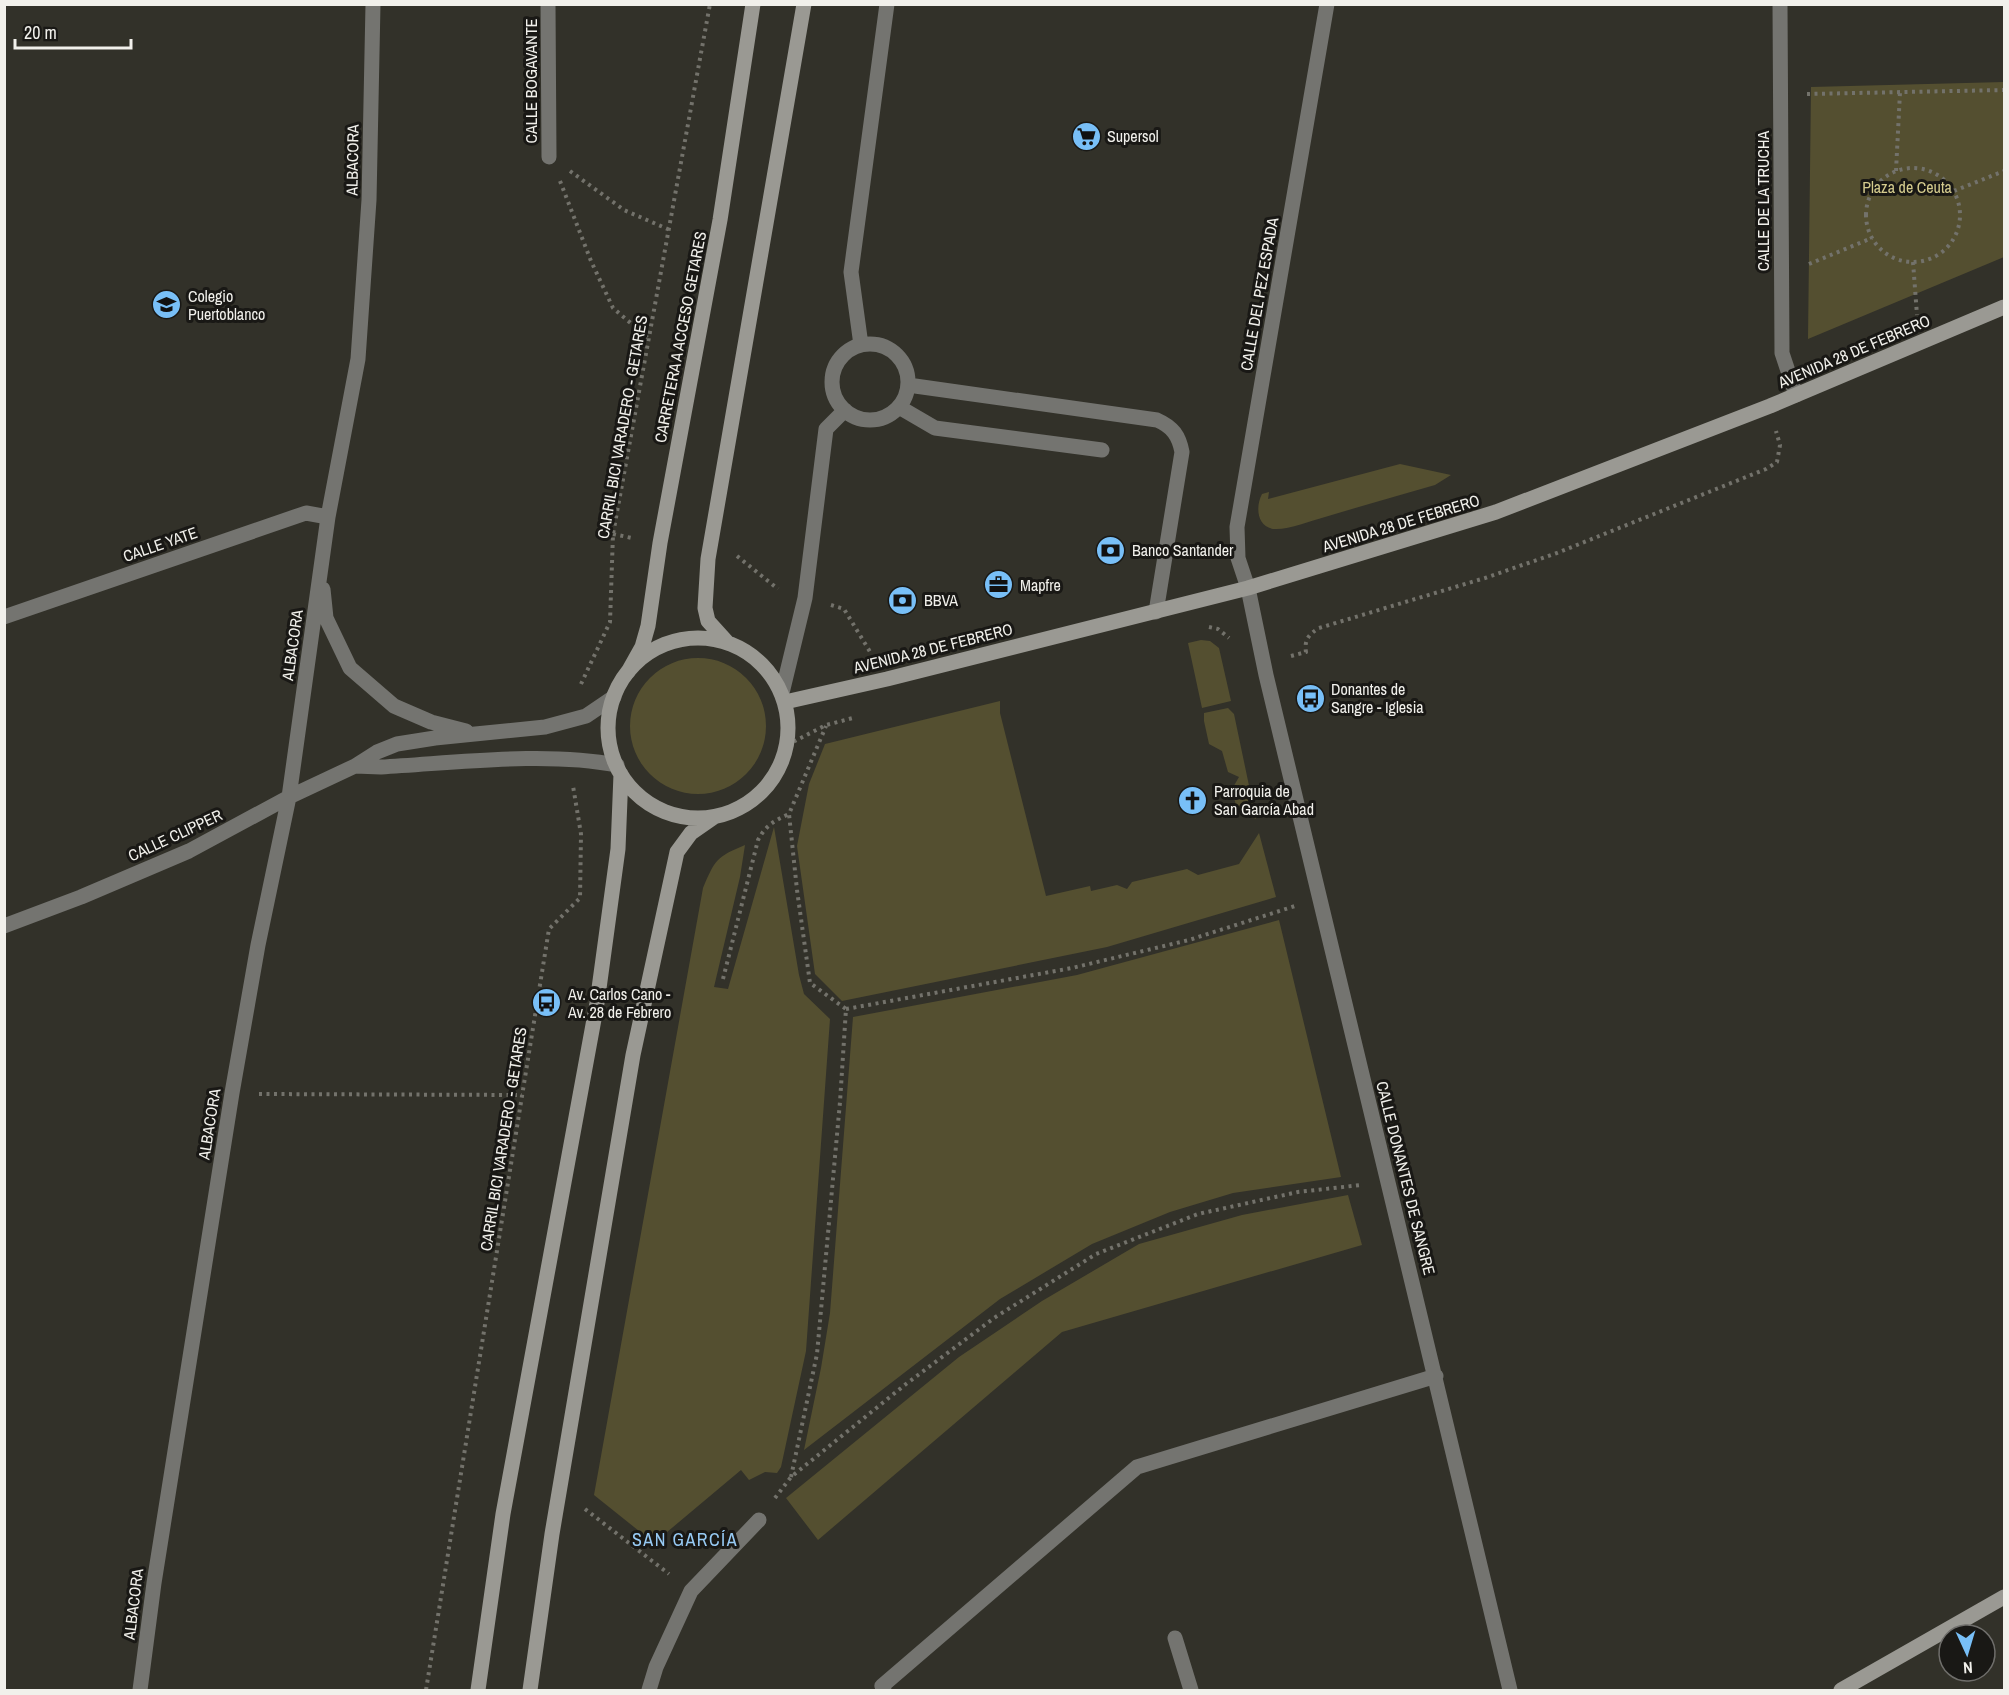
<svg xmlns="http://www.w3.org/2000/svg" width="2009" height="1695" font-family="'Archivo Narrow',sans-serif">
<rect width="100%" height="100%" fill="#323129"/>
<path fill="#544f30" d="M 2004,82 L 2004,257 L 1808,339 L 1811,87 Z
M 1400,464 L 1451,475 L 1435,485 C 1398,496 1361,506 1325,517 C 1310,521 1291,529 1276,529 C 1257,529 1255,507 1262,494 L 1269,492 L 1268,499 Z
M 1201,640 L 1210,641 L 1219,648 L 1231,701 L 1202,708 L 1188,643 Z
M630 726a68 68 0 1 1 136 0a68 68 0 1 1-136 0Z
M 1000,701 L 1000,713 L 1046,896 L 1090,886 L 1091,891 L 1117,885 L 1127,889 L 1132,882 L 1187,869 L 1198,875 L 1239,864 L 1259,833 L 1276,897 L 1107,947 L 842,1001 L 815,974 L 797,846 L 809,784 L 825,744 Z
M 1228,708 L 1234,714 L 1256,819 L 1237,810 L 1232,789 L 1239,777 L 1228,772 L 1222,751 L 1209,744 L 1204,721 L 1204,713 Z
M 774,827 L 799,975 L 804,994 L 830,1019 L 806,1351 L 781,1467 L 777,1473 L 765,1472 L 749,1480 L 741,1470 L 654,1543 L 594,1495 L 703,888 C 715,860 716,857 745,845 L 740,877 L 714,987 L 728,989 Z
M 1279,920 L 1341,1177 L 1233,1193 L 1170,1212 L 1092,1244 L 1000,1299 L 804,1450 L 821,1368 L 830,1313 L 853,1017 L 1077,975 Z
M 1348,1195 L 1362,1245 L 1062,1332 L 818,1540 L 786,1498 L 959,1357 L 1042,1301 L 1139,1244 L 1242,1215 Z"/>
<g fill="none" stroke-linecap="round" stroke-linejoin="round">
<path stroke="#73726b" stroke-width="4" stroke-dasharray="3 4.5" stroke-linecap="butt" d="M 1807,94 L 2004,90
M1866 215a47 47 0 1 1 94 0a47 47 0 1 1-94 0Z
M 570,171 L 624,210 L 670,230
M 1896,171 L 1900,92
M 560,181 L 591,261 L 613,308 L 648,338
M 1954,191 L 2004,171
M 1913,262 L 1917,315
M 1809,264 L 1872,238
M 613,534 L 632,538
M 737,556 L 778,589
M 831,605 L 844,609 L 872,655
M 1209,627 L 1218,629 L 1229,638
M 1291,656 L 1306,652 C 1304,640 1309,634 1319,628 L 1485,578 L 1557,553 L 1766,469 L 1777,462 L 1780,445 L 1776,431
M 581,684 L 610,622 L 613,534 L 710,4
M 787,745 L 826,725 L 853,718
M 723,979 L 758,840 C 766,825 774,821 789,814
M 846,1009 L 1072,968 L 1189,940 L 1295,906
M 259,1094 L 522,1095
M 791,1477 L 817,1354 L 840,1102 L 846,1009 L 810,983 L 797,890 L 789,814 L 826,726
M 775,1498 L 791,1477 L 906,1384 L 994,1318 L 1096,1254 L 1198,1214 L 1298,1192 L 1361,1185
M 585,1509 L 669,1574
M 426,1690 L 549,929 L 580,898 L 581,834 L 573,786"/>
<path stroke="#747470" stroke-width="15" d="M832 382a38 38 0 1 1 76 0a38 38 0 1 1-76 0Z
M 861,345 L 851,272 L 887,4
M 908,385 L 1157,420 C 1173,427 1179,436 1182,452 L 1156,612
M 899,407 L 935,428 L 1102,450
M 782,693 L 805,598 L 826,429 L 845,410"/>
<path stroke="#747470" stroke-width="15" d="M 548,4 L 549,157
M 1327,4 L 1237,527 L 1238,558 L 1248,588 L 1266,675 L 1510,1690
M 1780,4 L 1782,353 L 1796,395
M 323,589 L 326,618 L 350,668 L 394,706 L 431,722 L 466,731
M 4,617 L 306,513 L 328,517
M 355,766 L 381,767 C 455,763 545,751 617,765
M 4,926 L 81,897 L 189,851 L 289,797 L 355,766 L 377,752 L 397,744 L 435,738 L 545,727 L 586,716 L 614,697
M 1175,1638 L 1191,1690
M 140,1690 L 154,1583 L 232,1093 L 258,945 L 289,797 L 328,517 L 358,359 L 369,200 L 373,4
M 649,1690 L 656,1667 L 691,1591 L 759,1520
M 884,1690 L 882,1686 L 1137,1467 L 1436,1376"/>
<path stroke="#9a9993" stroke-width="15" d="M608 728a90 90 0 1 1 180 0a90 90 0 1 1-180 0Z
M 727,642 L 708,621 L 705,608 L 708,559 L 804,4
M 628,672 L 642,647 L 648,626 L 660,543 L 720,220 L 753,4
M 785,702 L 887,679 L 1248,588 L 1496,512 L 1770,406 L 2004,307
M 478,1690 L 503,1514 L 597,1003 L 618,849 L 621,774
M 530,1690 L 552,1534 L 633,1055 L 677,852 L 691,833 L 714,817
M 1841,1690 L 2004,1597"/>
</g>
<defs>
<symbol id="supermarket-disc" viewBox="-11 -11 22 22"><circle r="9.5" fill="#78bff7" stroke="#191815"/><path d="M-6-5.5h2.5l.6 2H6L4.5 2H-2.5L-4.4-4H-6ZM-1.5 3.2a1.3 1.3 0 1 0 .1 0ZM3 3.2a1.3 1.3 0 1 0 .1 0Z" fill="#111"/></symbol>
<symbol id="school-disc" viewBox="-11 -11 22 22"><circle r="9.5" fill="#78bff7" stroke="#191815"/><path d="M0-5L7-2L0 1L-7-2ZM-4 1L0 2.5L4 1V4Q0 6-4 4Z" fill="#111"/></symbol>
<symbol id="bank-disc" viewBox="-11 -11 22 22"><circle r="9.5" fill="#78bff7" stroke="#191815"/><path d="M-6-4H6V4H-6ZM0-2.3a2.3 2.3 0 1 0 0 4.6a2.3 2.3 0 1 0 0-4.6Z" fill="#111"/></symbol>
<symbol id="office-disc" viewBox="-11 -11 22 22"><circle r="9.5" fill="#78bff7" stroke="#191815"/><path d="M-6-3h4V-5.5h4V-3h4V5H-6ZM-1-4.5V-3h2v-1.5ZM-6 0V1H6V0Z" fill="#111"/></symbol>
<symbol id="bus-disc" viewBox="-11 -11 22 22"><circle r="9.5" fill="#78bff7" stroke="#191815"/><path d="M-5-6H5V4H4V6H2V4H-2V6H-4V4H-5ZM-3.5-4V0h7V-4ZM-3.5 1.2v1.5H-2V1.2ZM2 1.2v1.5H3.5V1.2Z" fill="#111"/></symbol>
<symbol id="church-disc" viewBox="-11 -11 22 22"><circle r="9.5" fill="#78bff7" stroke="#191815"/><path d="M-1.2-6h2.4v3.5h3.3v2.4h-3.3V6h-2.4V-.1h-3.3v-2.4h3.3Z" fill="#111"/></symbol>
</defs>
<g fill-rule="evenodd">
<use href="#supermarket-disc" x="1070" y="120" width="33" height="33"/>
<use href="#school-disc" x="150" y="288" width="33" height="33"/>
<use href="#bank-disc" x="1094" y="534" width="33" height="33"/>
<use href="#office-disc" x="982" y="568" width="33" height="33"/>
<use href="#bank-disc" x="886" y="584" width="33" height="33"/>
<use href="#bus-disc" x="1294" y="682" width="33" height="33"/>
<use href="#church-disc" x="1176" y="784" width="33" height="33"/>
<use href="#bus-disc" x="530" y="986" width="33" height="33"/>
</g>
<g text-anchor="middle" stroke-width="6" stroke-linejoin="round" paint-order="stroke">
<g font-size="16" fill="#f1f0eb" stroke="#191815">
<text transform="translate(531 81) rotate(-90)" y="6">CALLE BOGAVANTE</text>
<text transform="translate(352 160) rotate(-89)" y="6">ALBACORA</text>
<text transform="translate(1763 201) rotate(-90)" y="6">CALLE DE LA TRUCHA</text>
<text transform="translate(1259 294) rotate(-80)" y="6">CALLE DEL PEZ ESPADA</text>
<text transform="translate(680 337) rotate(-79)" y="6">CARRETERA A ACCESO GETARES</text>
<text transform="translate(1854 351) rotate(-23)" y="6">AVENIDA 28 DE FEBRERO</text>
<text transform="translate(622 427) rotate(-80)" y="6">CARRIL BICI VARADERO - GETARES</text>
<text transform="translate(1401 523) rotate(-17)" y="6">AVENIDA 28 DE FEBRERO</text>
<text transform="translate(160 544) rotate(-19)" y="6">CALLE YATE</text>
<text transform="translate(292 645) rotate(-82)" y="6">ALBACORA</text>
<text transform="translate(933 648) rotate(-14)" y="6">AVENIDA 28 DE FEBRERO</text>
<text transform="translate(175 835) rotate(-25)" y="6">CALLE CLIPPER</text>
<text transform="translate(209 1124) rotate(-81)" y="6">ALBACORA</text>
<text transform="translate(503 1139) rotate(-81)" y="6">CARRIL BICI VARADERO - GETARES</text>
<text transform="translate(1406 1178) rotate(76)" y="6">CALLE DONANTES DE SANGRE</text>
<text transform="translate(133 1604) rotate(-83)" y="6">ALBACORA</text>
</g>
<g font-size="16" fill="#f1f0eb" stroke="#191815" text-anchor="start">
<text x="1107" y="142">Supersol</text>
<text x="188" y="302">Colegio<tspan x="188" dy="18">Puertoblanco</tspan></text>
<text x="1132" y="556">Banco Santander</text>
<text x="1020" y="591">Mapfre</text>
<text x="924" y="606">BBVA</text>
<text x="1331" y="695">Donantes de<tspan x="1331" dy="18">Sangre - Iglesia</tspan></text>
<text x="1214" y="797">Parroquia de<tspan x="1214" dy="18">San García Abad</tspan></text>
<text x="568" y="1000">Av. Carlos Cano -<tspan x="568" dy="18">Av. 28 de Febrero</tspan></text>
</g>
<g font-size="16" fill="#d5cc8e" stroke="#191815">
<text x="1907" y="193">Plaza de Ceuta</text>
</g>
<g font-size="18" letter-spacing="1.5" fill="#97caf4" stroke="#191815">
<text x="685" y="1546">SAN GARCÍA</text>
</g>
</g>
<rect width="2009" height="1695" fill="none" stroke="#f1f0eb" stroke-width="12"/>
<g transform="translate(1967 1653) rotate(176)"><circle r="28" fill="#191815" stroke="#6f6e6b" stroke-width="1.5"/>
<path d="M0-4.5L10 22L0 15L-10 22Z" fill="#78bff7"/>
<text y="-9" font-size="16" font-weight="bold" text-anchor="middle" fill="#f1f0eb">N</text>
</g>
<path d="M15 39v9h116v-9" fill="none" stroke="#f1f0eb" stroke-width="3"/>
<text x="24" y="39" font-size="18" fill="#f1f0eb" stroke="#191815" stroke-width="4.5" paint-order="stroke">20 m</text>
</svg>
